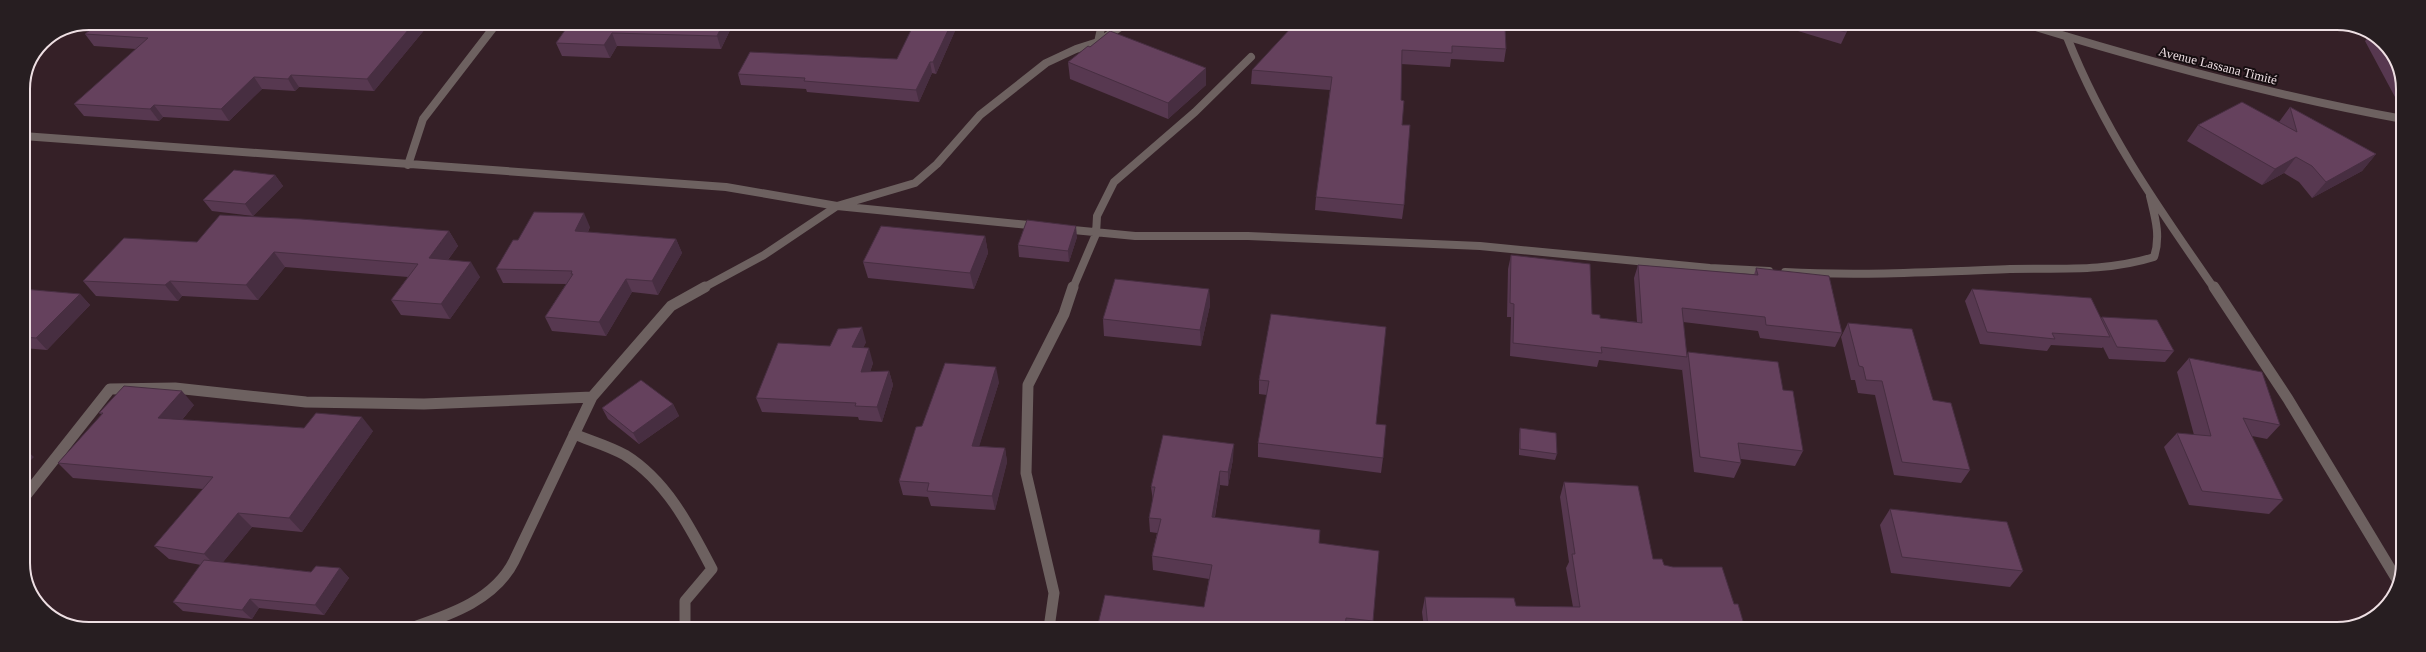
<svg xmlns="http://www.w3.org/2000/svg" width="2426" height="652" font-family="Georgia,serif">
<rect width="100%" height="100%" fill="#352027"/>
<g fill="none" stroke-linecap="round" stroke-linejoin="round">
<path stroke="#6d6160" stroke-width="8" d="M 2067,37 C 2104,131 2157,206 2214,288
M 1098,42 L 1102,24
M 23,136 L 726,187 L 837,206 L 1039,226
M 408,165 L 423,119 L 497,23
M 1063,229 L 1135,236 L 1248,236 L 1480,246 L 1710,268 L 1769,271
M 1785,272 C 1860,276 1935,272 2010,269 C 2058,268 2107,272 2154,257 C 2161,236 2155,217 2150,196
M 703,288 L 764,255 L 837,206 L 915,183 L 937,164 L 980,115 L 1046,63 L 1076,49 L 1098,42 L 1125,24
M 1073,288 L 1096,234 L 1097,216 L 1114,182 L 1195,112 L 1251,57"/>
<path stroke="#6d6160" stroke-width="11" d="M 2214,287 L 2288,399 L 2399,583
M 574,434 C 591,441 609,446 625,455 C 667,481 690,527 712,569 L 685,601 L 685,627
M 23,499 L 110,389 L 175,388 L 306,402 L 424,404 L 592,397
M 414,627 C 452,614 495,599 514,561 L 592,397 L 671,306 L 705,287
M 1049,628 L 1054,593 L 1026,473 L 1028,385 L 1064,314 L 1073,287"/>
<path stroke="#6d6160" stroke-width="8" d="M 2029,25 C 2152,63 2276,96 2403,119"/>
</g>
<path fill="#573850" d="M 430,23 L 374,91 L 299,87 L 295,91 L 262,89 L 229,121 L 163,117 L 159,121 L 84,116 L 74,104 L 136,49 L 94,46 L 85,34 Z
M 570,23 L 733,24 L 721,49 L 617,46 L 610,58 L 562,56 L 556,43 Z
M 914,24 L 958,24 L 936,74 L 932,73 L 919,102 L 807,92 L 806,89 L 741,85 L 738,74 L 897,59 Z
M 1308,24 L 1506,49 L 1504,62 L 1451,59 L 1450,67 L 1401,64 L 1401,100 L 1404,205 L 1402,219 L 1315,210 L 1316,197 L 1330,90 L 1251,84 L 1252,70 Z
M 1778,25 L 1850,25 L 1841,44 Z
M 2370,35 L 2387,46 L 2403,85 L 2403,98 L 2395,97 L 2365,41 Z
M 1068,62 L 1206,85 L 1168,119 L 1070,79 Z
M 2290,107 L 2376,154 L 2362,171 L 2312,198 L 2299,182 L 2284,173 L 2262,185 L 2187,141 L 2198,125 L 2279,122 Z
M 275,175 L 283,186 L 253,216 L 212,211 L 203,200 Z
M 590,227 L 588,232 L 676,239 L 682,253 L 658,295 L 632,292 L 606,336 L 552,331 L 545,317 L 566,284 L 503,283 L 496,269 L 518,240 Z
M 449,231 L 458,246 L 448,260 L 480,277 L 450,319 L 401,315 L 391,300 L 408,277 L 285,267 L 258,300 L 182,296 L 178,301 L 96,296 L 83,281 L 197,242 Z
M 985,236 L 988,253 L 974,289 L 868,278 L 863,262 Z
M 1077,237 L 1069,262 L 1019,257 L 1018,245 Z
M 1511,255 L 1592,314 L 1600,318 L 1637,322 L 1634,278 L 1638,265 L 1754,275 L 1756,268 L 1842,333 L 1835,347 L 1760,338 L 1758,331 L 1683,322 L 1687,355 L 1688,352 L 1783,390 L 1803,451 L 1795,466 L 1741,459 L 1741,463 L 1734,478 L 1694,472 L 1682,369 L 1682,370 L 1599,360 L 1597,367 L 1510,356 L 1511,317 L 1507,317 L 1508,269 Z
M 23,289 L 80,294 L 90,305 L 47,350 L 23,348 Z
M 1209,289 L 1210,305 L 1201,346 L 1104,336 L 1103,319 Z
M 1972,289 L 2101,318 L 2102,317 L 2174,351 L 2165,362 L 2109,359 L 2103,347 L 2102,348 L 2051,345 L 2047,351 L 1980,344 L 1965,301 Z
M 1271,314 L 1376,424 L 1383,458 L 1381,473 L 1258,457 L 1258,443 L 1267,395 L 1259,394 L 1259,380 Z
M 1848,323 L 1933,400 L 1970,470 L 1961,483 L 1894,475 L 1875,395 L 1858,393 L 1855,380 L 1851,380 L 1841,337 Z
M 866,342 L 863,348 L 873,363 L 870,372 L 889,371 L 893,385 L 882,422 L 859,420 L 858,417 L 762,412 L 756,398 L 830,346 Z
M 2189,358 L 2280,425 L 2267,439 L 2252,436 L 2283,500 L 2269,514 L 2189,505 L 2164,447 L 2177,433 L 2194,435 L 2177,372 Z
M 999,382 L 979,446 L 1005,448 L 1007,462 L 995,510 L 931,506 L 928,497 L 903,495 L 899,481 L 922,426 Z
M 673,404 L 679,416 L 639,444 L 608,419 L 602,408 Z
M 194,405 L 182,420 L 304,428 L 373,431 L 302,532 L 252,527 L 223,562 L 311,572 L 340,568 L 349,578 L 324,615 L 259,608 L 252,619 L 183,611 L 173,602 L 201,565 L 169,559 L 154,546 L 203,489 L 73,478 L 58,463 L 102,415 L 99,413 Z
M 1520,428 L 1557,454 L 1555,460 L 1519,455 L 1519,434 Z
M 1233,459 L 1228,486 L 1220,485 L 1215,517 L 1319,543 L 1373,621 L 1372,628 L 1097,628 L 1204,607 L 1209,579 L 1153,570 L 1152,556 L 1157,533 L 1150,532 L 1149,518 L 1153,501 L 1151,487 Z
M 1564,482 L 1653,559 L 1734,604 L 1745,628 L 1424,628 L 1422,612 L 1425,597 L 1516,606 L 1573,607 L 1566,568 L 1569,562 L 1560,497 Z
M 1890,509 L 2023,571 L 2010,587 L 1891,573 L 1880,525 Z"/>
<path fill="#472e41" d="M 414,23 L 430,23 L 374,91 L 367,79 Z
M 723,24 L 733,24 L 721,49 L 717,36 Z
M 951,24 L 958,24 L 936,74 L 933,62 Z
M 612,33 L 617,46 L 610,58 L 604,45 Z
M 930,62 L 932,73 L 919,102 L 916,90 Z
M 1206,68 L 1206,85 L 1168,119 L 1168,103 Z
M 291,75 L 299,87 L 295,91 L 288,79 Z
M 254,77 L 262,89 L 229,121 L 221,109 Z
M 154,105 L 163,117 L 159,121 L 150,109 Z
M 2376,154 L 2362,171 L 2312,198 L 2326,182 Z
M 2296,157 L 2284,173 L 2262,185 L 2275,169 Z
M 275,175 L 283,186 L 253,216 L 245,204 Z
M 584,213 L 590,227 L 581,244 L 575,231 Z
M 1076,226 L 1077,237 L 1069,262 L 1068,251 Z
M 449,231 L 458,246 L 438,273 L 429,258 Z
M 985,236 L 988,253 L 974,289 L 970,273 Z
M 676,239 L 682,253 L 658,295 L 652,281 Z
M 274,252 L 285,267 L 258,300 L 246,285 Z
M 471,262 L 480,277 L 450,319 L 441,304 Z
M 626,279 L 632,292 L 606,336 L 599,322 Z
M 170,281 L 182,296 L 178,301 L 165,285 Z
M 1209,289 L 1210,305 L 1201,346 L 1200,330 Z
M 80,294 L 90,305 L 47,350 L 36,338 Z
M 862,327 L 866,342 L 857,362 L 852,347 Z
M 869,348 L 873,363 L 865,387 L 861,372 Z
M 996,367 L 999,382 L 975,460 L 972,446 Z
M 889,371 L 893,385 L 882,422 L 877,407 Z
M 182,391 L 194,405 L 171,433 L 158,418 Z
M 673,404 L 679,416 L 639,444 L 633,433 Z
M 362,417 L 373,431 L 302,532 L 289,518 Z
M 1234,444 L 1233,459 L 1228,486 L 1228,472 Z
M 23,447 L 34,457 L 23,468 Z
M 1005,448 L 1007,462 L 995,510 L 992,496 Z
M 1220,471 L 1220,485 L 1212,532 L 1212,517 Z
M 238,513 L 252,527 L 218,568 L 204,554 Z
M 340,568 L 349,578 L 324,615 L 315,605 Z
M 250,599 L 259,608 L 252,619 L 242,610 Z"/>
<path fill="#65415d" stroke="#472e41" d="M 98,23 L 414,23 L 367,79 L 291,75 L 288,79 L 254,77 L 221,109 L 154,105 L 150,109 L 74,104 L 148,38 L 85,34 Z
M 570,23 L 723,24 L 717,36 L 612,33 L 604,45 L 556,43 Z
M 914,24 L 951,24 L 933,62 L 930,62 L 916,90 L 804,81 L 805,78 L 738,74 L 750,52 L 897,59 Z
M 1308,24 L 1451,24 L 1505,28 L 1506,49 L 1452,46 L 1452,53 L 1402,50 L 1401,100 L 1404,101 L 1402,125 L 1410,125 L 1404,205 L 1316,197 L 1332,77 L 1252,70 L 1290,29 Z
M 1819,25 L 1849,25 L 1846,32 Z
M 1110,31 L 1206,68 L 1168,103 L 1068,62 L 1088,46 L 1090,47 Z
M 2379,41 L 2387,46 L 2402,82 Z
M 2242,102 L 2297,132 L 2290,107 L 2376,154 L 2326,182 L 2312,166 L 2296,157 L 2275,169 L 2198,125 Z
M 234,170 L 275,175 L 245,204 L 203,200 Z
M 534,212 L 584,213 L 575,231 L 676,239 L 652,281 L 626,279 L 599,322 L 545,317 L 573,274 L 571,274 L 572,271 L 496,269 L 513,240 L 518,240 Z
M 220,215 L 301,219 L 449,231 L 429,258 L 471,262 L 441,304 L 391,300 L 418,264 L 274,252 L 246,285 L 170,281 L 165,285 L 83,281 L 124,238 L 197,242 Z
M 1027,220 L 1076,226 L 1068,251 L 1018,245 Z
M 881,226 L 985,236 L 970,273 L 863,262 Z
M 1511,255 L 1590,264 L 1592,314 L 1600,315 L 1600,318 L 1642,323 L 1638,265 L 1758,275 L 1756,268 L 1829,276 L 1842,333 L 1766,325 L 1765,317 L 1682,308 L 1687,357 L 1601,347 L 1602,353 L 1513,343 L 1514,304 L 1510,303 Z
M 1115,279 L 1209,289 L 1200,330 L 1103,319 Z
M 23,289 L 80,294 L 36,338 L 23,337 Z
M 1972,289 L 2091,298 L 2110,337 L 2052,333 L 2055,339 L 1987,332 Z
M 1271,314 L 1386,327 L 1376,424 L 1386,425 L 1383,458 L 1258,443 L 1269,381 L 1259,380 Z
M 2102,317 L 2157,320 L 2174,351 L 2117,347 Z
M 1848,323 L 1912,329 L 1933,400 L 1951,403 L 1970,470 L 1902,462 L 1882,381 L 1866,380 L 1863,367 L 1859,366 Z
M 862,327 L 852,347 L 869,348 L 861,372 L 889,371 L 877,407 L 855,406 L 856,403 L 756,398 L 778,343 L 830,346 L 838,329 Z
M 1688,352 L 1778,362 L 1783,390 L 1793,391 L 1803,451 L 1738,443 L 1741,463 L 1700,457 Z
M 2189,358 L 2262,372 L 2280,425 L 2243,418 L 2283,500 L 2202,491 L 2177,433 L 2211,436 Z
M 945,363 L 996,367 L 972,446 L 1005,448 L 992,496 L 927,491 L 929,483 L 899,481 L 916,427 L 922,426 Z
M 641,380 L 673,404 L 633,433 L 602,408 Z
M 124,386 L 182,391 L 158,418 L 304,428 L 316,413 L 362,417 L 289,518 L 238,513 L 204,554 L 154,546 L 213,477 L 58,463 L 103,413 L 99,413 Z
M 1520,428 L 1556,433 L 1557,454 L 1520,449 Z
M 1163,435 L 1234,444 L 1228,472 L 1220,471 L 1212,517 L 1320,530 L 1319,543 L 1379,551 L 1373,621 L 1346,618 L 1345,628 L 1097,628 L 1105,595 L 1204,607 L 1212,565 L 1152,556 L 1161,519 L 1149,518 L 1155,487 L 1151,487 Z
M 1564,482 L 1638,486 L 1653,559 L 1662,559 L 1664,565 L 1673,567 L 1722,567 L 1734,604 L 1738,604 L 1745,628 L 1428,628 L 1425,597 L 1514,598 L 1516,606 L 1580,607 L 1572,554 L 1575,554 Z
M 1890,509 L 2007,522 L 2023,571 L 1902,557 Z
M 204,560 L 311,572 L 316,566 L 340,568 L 315,605 L 250,599 L 242,610 L 173,602 Z
M 759,622 L 789,627 L 757,627 Z
M 406,623 L 448,627 L 404,627 Z"/>
<g text-anchor="middle" stroke-width="4" stroke-linejoin="round" paint-order="stroke">
<g font-size="13" fill="#eedfe3" stroke="#160d10">
<text transform="translate(2218 65) rotate(14)" y="5">Avenue Lassana Timité</text>
</g>
</g>
<path d="M0 0H2426V652H0ZM89 30H2337A59 59 0 0 1 2396 89V563A59 59 0 0 1 2337 622H89A59 59 0 0 1 30 563V89A59 59 0 0 1 89 30Z" fill="#271e21" fill-rule="evenodd"/>
<path fill="none" stroke="#eedfe3" stroke-width="2" d="M89 30H2337A59 59 0 0 1 2396 89V563A59 59 0 0 1 2337 622H89A59 59 0 0 1 30 563V89A59 59 0 0 1 89 30Z"/>
</svg>
